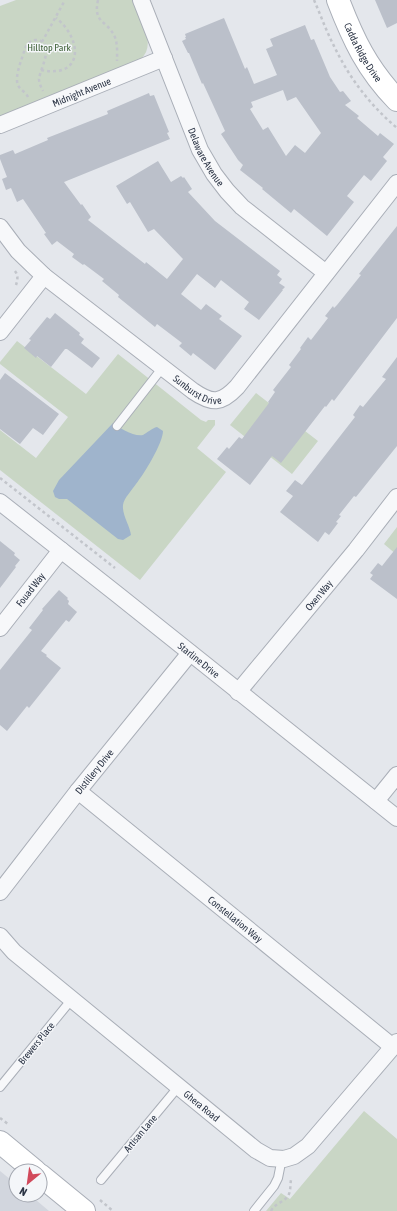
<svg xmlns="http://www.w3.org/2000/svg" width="397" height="1211" font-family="'Asap Condensed',sans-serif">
<rect width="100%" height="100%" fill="#e4e7ec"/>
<path fill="#d2d6de" d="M 0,1171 L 16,1184 L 16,1195 L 30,1195 L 49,1211 L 0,1211 Z"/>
<path fill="#c9d6c5" d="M 16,0 L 132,0 L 147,37 C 149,46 147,53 141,59 L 0,117 L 0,6 Z
M 17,341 L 86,394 L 118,354 L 201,420 L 206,422 L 208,420 L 215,420 L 215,425 L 197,448 L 226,472 L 140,580 L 0,470 L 0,430 L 36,458 L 68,417 L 0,364 L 0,362 Z
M 256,393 L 318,441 L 292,474 L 230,425 Z
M 397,527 L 397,555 L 384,544 Z
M 364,1111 L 397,1139 L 397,1211 L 266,1211 L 281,1193 L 290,1199 Z"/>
<path fill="#9fb4cc" d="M 113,423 C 119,428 134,437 143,435 C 147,433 152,428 157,427 L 163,431 C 163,443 144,474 136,484 C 132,490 124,498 123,505 C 122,515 130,526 131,535 L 123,540 L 118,539 L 67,499 L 59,499 L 55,497 L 53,491 L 59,480 Z"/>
<path fill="#bbc0ca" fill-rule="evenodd" d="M 375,0 L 397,0 L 397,23 L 387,28 Z
M 224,18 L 245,69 L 247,67 L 254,84 L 277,75 L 266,49 L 273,46 L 270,39 L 305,25 L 311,40 L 314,39 L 330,77 L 340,92 L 343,91 L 351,101 L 345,105 L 359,116 L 357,118 L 378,136 L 380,133 L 394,144 L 383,157 L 387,161 L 371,181 L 364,175 L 347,196 L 354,202 L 327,236 L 294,209 L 291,213 L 262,189 L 263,188 L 240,170 L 243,165 L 238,160 L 221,134 L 225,131 L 203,83 L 202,84 L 189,53 L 188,53 L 182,41 L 186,39 L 185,37 L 186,37 L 185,34 ZM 283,90 L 287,101 L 296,97 L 321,133 L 305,153 L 295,145 L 286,156 L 268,127 L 263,130 L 250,109 L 253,107 L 251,102 Z
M 149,93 L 150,96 L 154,95 L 169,132 L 167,133 L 170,139 L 64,182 L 81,205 L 82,204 L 91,217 L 88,220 L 145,264 L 146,262 L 167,279 L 183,259 L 154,229 L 148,232 L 130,202 L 127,204 L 116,186 L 158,161 L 171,182 L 181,176 L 183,178 L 184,177 L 192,189 L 188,192 L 215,221 L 280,271 L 277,275 L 282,279 L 279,283 L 285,287 L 282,290 L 283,290 L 259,320 L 244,309 L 249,302 L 221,280 L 215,288 L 197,274 L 181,294 L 201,310 L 206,304 L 222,316 L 219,319 L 242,336 L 215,370 L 193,353 L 191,356 L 179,346 L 182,343 L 157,324 L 155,327 L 118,297 L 119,295 L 102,281 L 104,279 L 84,264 L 83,265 L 72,257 L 74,254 L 57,241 L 52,245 L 44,234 L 46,233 L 23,199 L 17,202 L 11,188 L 6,190 L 2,179 L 7,177 L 0,159 L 0,155 L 13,150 L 15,154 L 48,140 L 47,138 L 108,114 L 107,111 Z
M 397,226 L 397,318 L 334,401 L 332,399 L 326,407 L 325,406 L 281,463 L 272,456 L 250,485 L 217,459 L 227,447 L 229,449 L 239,437 L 242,439 L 269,403 L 268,402 L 275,392 L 273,390 L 291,367 L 289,365 L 301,349 L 300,348 L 308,337 L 311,340 L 328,318 L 325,316 L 333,306 L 334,308 L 337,305 L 361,275 L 359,274 Z
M 55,313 L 80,333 L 79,335 L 84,339 L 81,343 L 100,358 L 92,368 L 67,349 L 65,349 L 51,367 L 37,356 L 36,358 L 24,348 L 31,340 L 29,339 L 47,317 L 50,319 Z
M 397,357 L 397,446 L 356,497 L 354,496 L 339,515 L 341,516 L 336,522 L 338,523 L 329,535 L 325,532 L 318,542 L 280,512 L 293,496 L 286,491 L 295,480 L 302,485 L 355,417 L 353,415 L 360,405 L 363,407 L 386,379 L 382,377 Z
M 5,373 L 59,414 L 43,435 L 33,428 L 20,444 L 0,429 L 0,380 Z
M 0,541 L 15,553 L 14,555 L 20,560 L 15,566 L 16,567 L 0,588 Z
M 397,547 L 397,599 L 370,579 L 373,575 L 370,573 L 378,563 L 382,566 Z
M 59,590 L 68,598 L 67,599 L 69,601 L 68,604 L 77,612 L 69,622 L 66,620 L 41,651 L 47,655 L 46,656 L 61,668 L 29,708 L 27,706 L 7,731 L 0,725 L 0,670 L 32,630 L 29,628 L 43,610 L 42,609 Z"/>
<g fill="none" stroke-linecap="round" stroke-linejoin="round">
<defs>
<path id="lane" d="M 117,426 L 163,367
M 0,1087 L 72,999
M 101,1180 L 179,1086
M 254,1211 L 274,1186 L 278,1178 L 282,1158"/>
<g id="street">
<path id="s1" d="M 141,0 L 200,150 L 214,174 L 227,191 L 242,207 L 326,273"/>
<path id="s2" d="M 0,125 L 164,58"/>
<path id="s3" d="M 0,227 L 18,251 L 44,276 L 193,391 C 212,404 221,404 237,387 L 397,183"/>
<path d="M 0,332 L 44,276"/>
<path id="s4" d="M 0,502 L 118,595 L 397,818"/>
<path id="s5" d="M 0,628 L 61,550"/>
<path id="s6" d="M 238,692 L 356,550 L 397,497"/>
<path id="s7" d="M 78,791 L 393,1047"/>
<path d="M 376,801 L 397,775"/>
<path id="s8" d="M 0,892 L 78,791 L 190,653"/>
<path id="s9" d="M 0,936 L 14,952 L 256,1150 L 270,1158 L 284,1159 L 294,1156 L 308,1146 L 397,1042"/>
</g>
<g id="secondary">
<path id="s10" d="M 338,0 C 353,39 367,69 397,100"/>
<path d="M 0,1142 L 35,1171"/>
<path d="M 40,1175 L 84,1211"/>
</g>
</defs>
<use href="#lane" stroke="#a9aeb7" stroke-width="10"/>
<use href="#street" stroke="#a9aeb7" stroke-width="18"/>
<use href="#secondary" stroke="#a9aeb7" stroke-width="24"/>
<path stroke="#c2c5cb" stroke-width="2.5" stroke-dasharray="3 3" stroke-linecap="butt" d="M 98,0 C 93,23 106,20 114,35 C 118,43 117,53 117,61
M 314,0 C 321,16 327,33 335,48 C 350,79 371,106 397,128
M 42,42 L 65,0
M 41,70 C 85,79 82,38 56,18
M 28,97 C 26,92 20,90 18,85 C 14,76 23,57 25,48 C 28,44 31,40 35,40 C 57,40 40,69 39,79 C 39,83 41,87 43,91
M 15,271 C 18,275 18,279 16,285
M 0,478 L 115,568
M 0,1118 L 8,1124
M 100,1200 L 113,1211
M 271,1211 C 275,1203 283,1203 288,1196 C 291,1191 290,1185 291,1180"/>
<use href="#lane" stroke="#f7f8fa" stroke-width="8"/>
<use href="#street" stroke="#f7f8fa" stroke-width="16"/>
<use href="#secondary" stroke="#fff" stroke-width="22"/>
</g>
<g text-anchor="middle" stroke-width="3" stroke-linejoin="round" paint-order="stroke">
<g font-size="10" fill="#3f6138" stroke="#f4f6f9">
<text x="49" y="51">Hilltop Park</text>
</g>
<g font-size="10" fill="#2b3445" stroke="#f4f6f9">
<text dy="4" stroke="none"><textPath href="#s10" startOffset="58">Cadda Ridge Drive</textPath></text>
<text dy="4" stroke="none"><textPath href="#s2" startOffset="88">Midnight Avenue</textPath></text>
<text dy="4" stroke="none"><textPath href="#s1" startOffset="170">Delaware Avenue</textPath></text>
<text dy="4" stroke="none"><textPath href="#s3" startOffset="258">Sunburst Drive</textPath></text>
<text dy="4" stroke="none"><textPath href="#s5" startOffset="49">Fouad Way</textPath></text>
<text dy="4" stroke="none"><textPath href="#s6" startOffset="126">Oxen Way</textPath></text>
<text dy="4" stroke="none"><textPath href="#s4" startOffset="254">Starline Drive</textPath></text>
<text dy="4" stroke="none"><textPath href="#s8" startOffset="153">Distillery Drive</textPath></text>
<text dy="4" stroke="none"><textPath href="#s7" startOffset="203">Constellation Way</textPath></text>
<text transform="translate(36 1043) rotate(-51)" y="4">Brewers Place</text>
<text dy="4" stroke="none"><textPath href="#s9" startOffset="264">Ghera Road</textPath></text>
<text transform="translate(140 1133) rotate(-50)" y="4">Artisan Lane</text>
</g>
</g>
<g transform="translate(28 1183) rotate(209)"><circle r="19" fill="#f4f6f9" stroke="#a4a8b1"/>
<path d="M0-3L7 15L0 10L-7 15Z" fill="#d1495b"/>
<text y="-6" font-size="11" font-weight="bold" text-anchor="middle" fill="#2b3445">N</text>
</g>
</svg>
